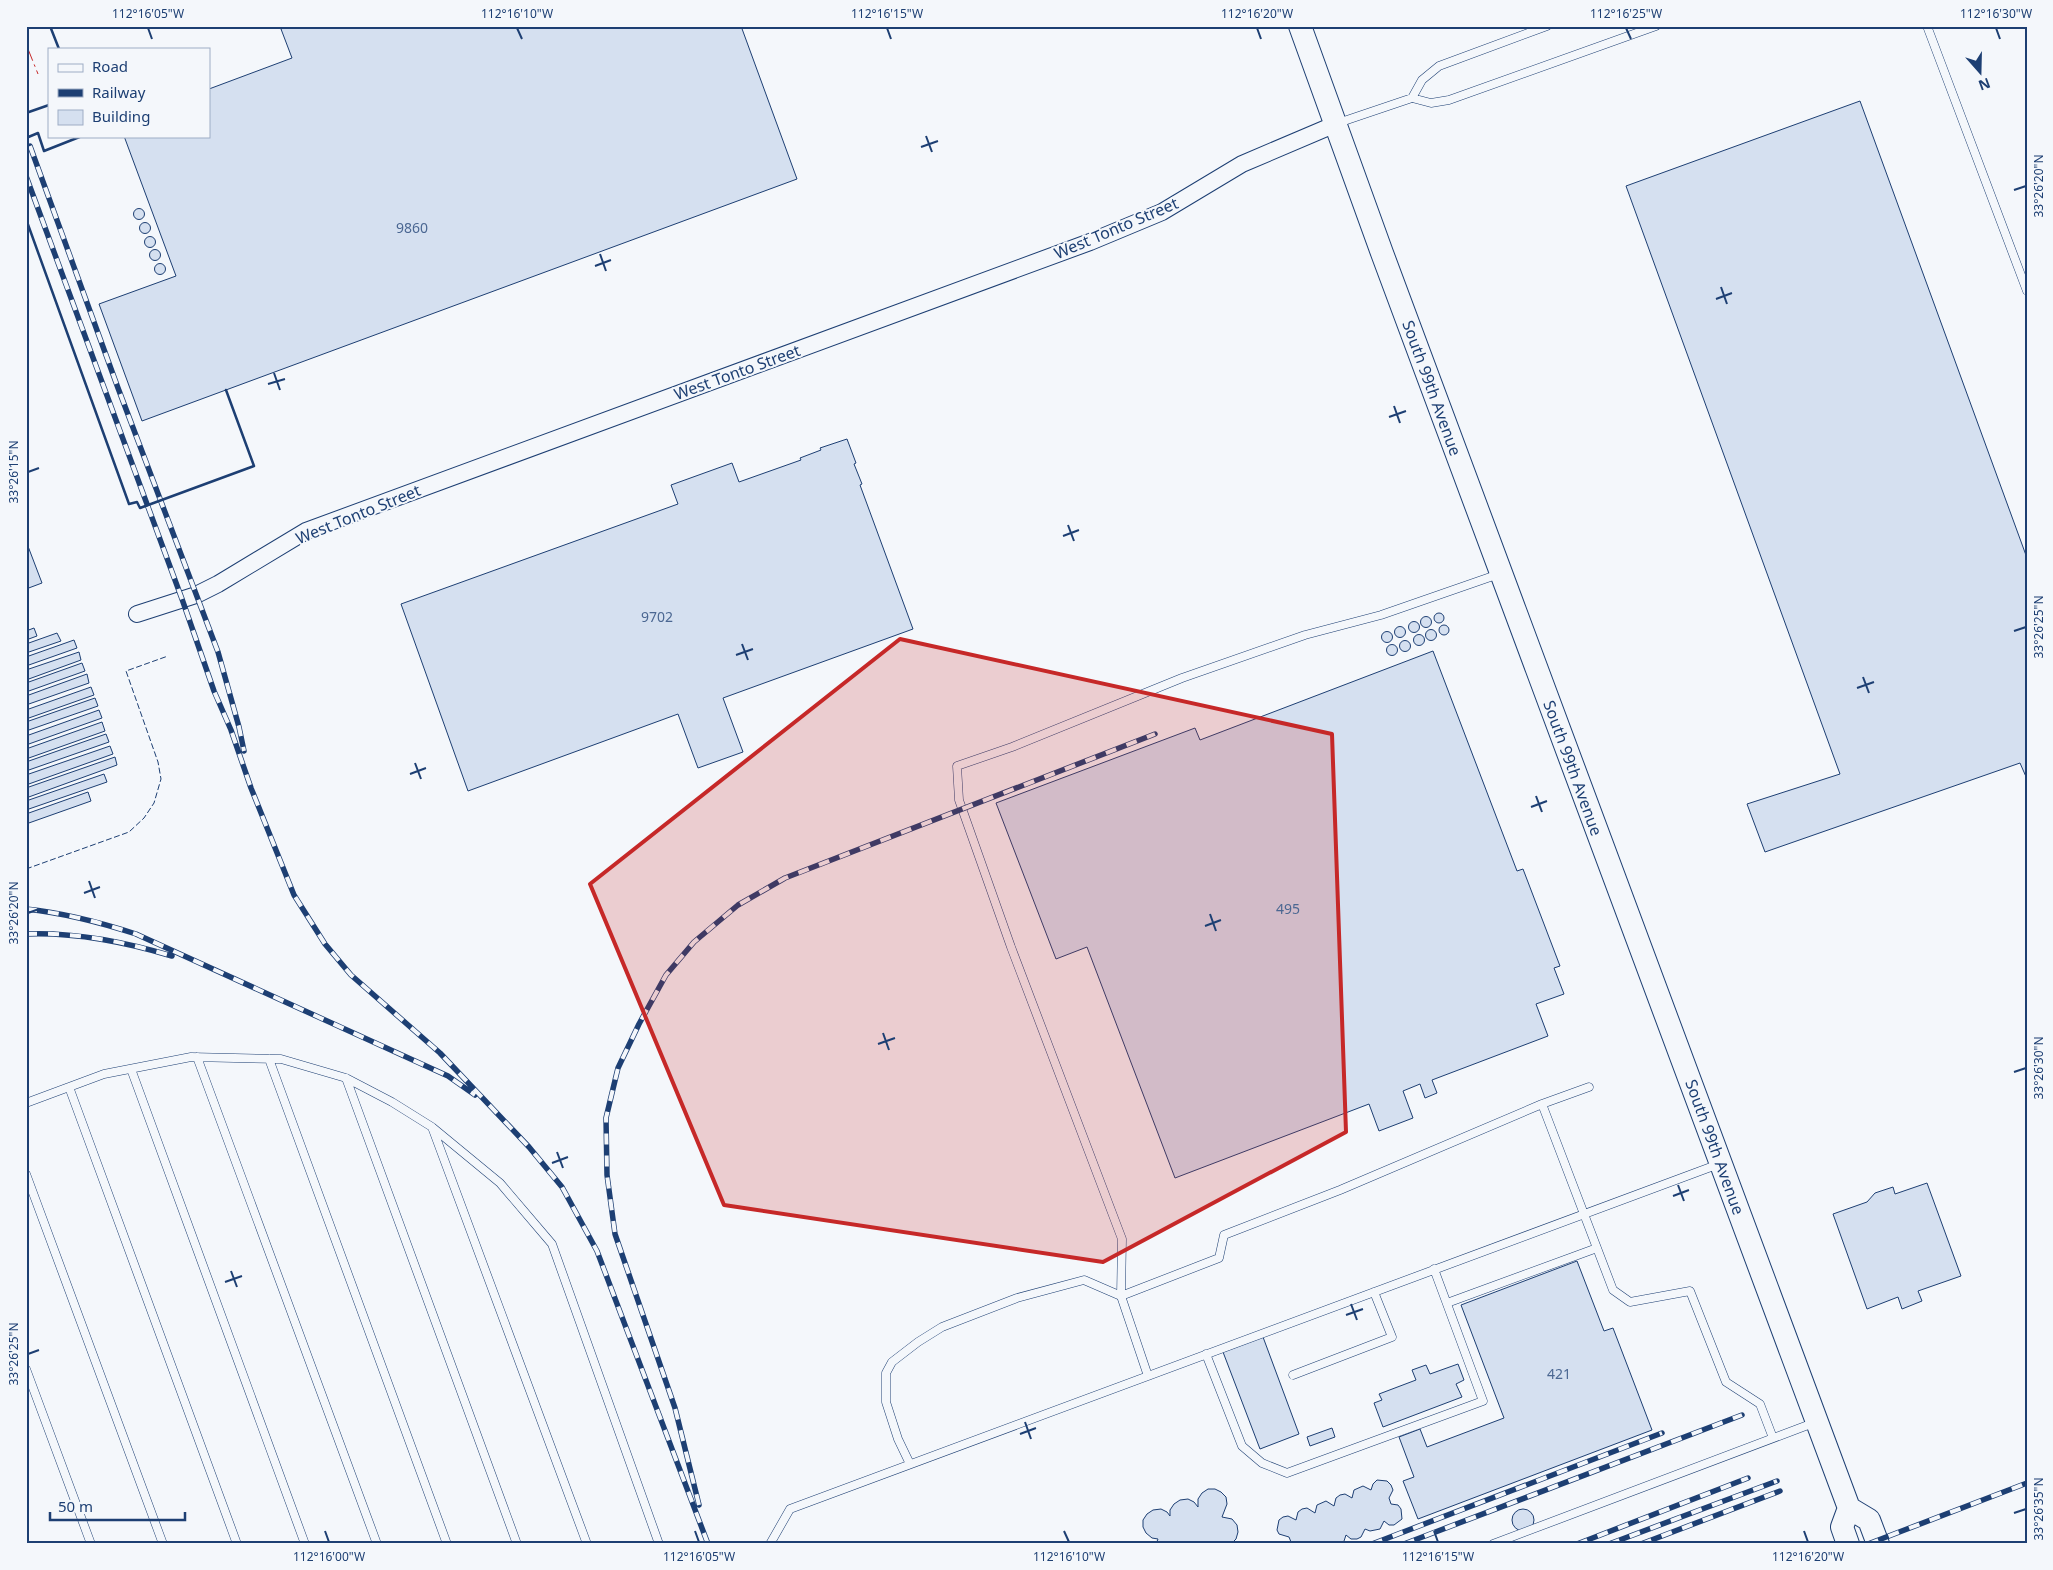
<svg xmlns="http://www.w3.org/2000/svg" width="2053" height="1570" font-family="'Noto Sans',sans-serif">
<rect width="100%" height="100%" fill="#f4f7fb"/>
<path fill="#d5e0f0" stroke="#1d3f73" d="M 288,26 L 741,26 L 797,179 L 142,421 L 99,304 L 176,276 L 124,136 L 209,136 L 209,89 L 292,58 L 281,29 Z
M 1860,101 L 2027,558 L 2027,779 L 2020,763 L 1765,852 L 1747,804 L 1840,774 L 1626,186 Z
M133.5 214a5.5 5.5 0 1 1 11 0a5.5 5.5 0 1 1-11 0Z
M139.5 228a5.5 5.5 0 1 1 11 0a5.5 5.5 0 1 1-11 0Z
M144.5 242a5.5 5.5 0 1 1 11 0a5.5 5.5 0 1 1-11 0Z
M149.5 255a5.5 5.5 0 1 1 11 0a5.5 5.5 0 1 1-11 0Z
M154.5 269a5.5 5.5 0 1 1 11 0a5.5 5.5 0 1 1-11 0Z
M 847,439 L 856,463 L 854,464 L 862,484 L 860,485 L 913,629 L 723,698 L 743,752 L 698,768 L 678,714 L 468,791 L 401,604 L 678,504 L 671,485 L 732,463 L 739,482 L 801,460 L 800,458 L 821,450 L 820,448 Z
M 26,541 L 42,583 L 26,589 Z
M1434 618a5 5 0 1 1 10 0a5 5 0 1 1-10 0Z
M1420.5 622a5.5 5.5 0 1 1 11 0a5.5 5.5 0 1 1-11 0Z
M1408.5 627a5.5 5.5 0 1 1 11 0a5.5 5.5 0 1 1-11 0Z
M1439 630a5 5 0 1 1 10 0a5 5 0 1 1-10 0Z
M1394.5 632a5.5 5.5 0 1 1 11 0a5.5 5.5 0 1 1-11 0Z
M 34,628 L 37,636 L 26,640 L 26,631 Z
M1425.5 635a5.5 5.5 0 1 1 11 0a5.5 5.5 0 1 1-11 0Z
M1381.5 637a5.5 5.5 0 1 1 11 0a5.5 5.5 0 1 1-11 0Z
M 57,633 L 61,641 L 26,653 L 26,644 Z
M1413.5 640a5.5 5.5 0 1 1 11 0a5.5 5.5 0 1 1-11 0Z
M 74,640 L 77,648 L 26,666 L 26,657 Z
M1399.5 646a5.5 5.5 0 1 1 11 0a5.5 5.5 0 1 1-11 0Z
M1386.5 650a5.5 5.5 0 1 1 11 0a5.5 5.5 0 1 1-11 0Z
M 1433,651 L 1517,871 L 1523,869 L 1560,966 L 1554,968 L 1564,994 L 1536,1004 L 1548,1036 L 1432,1080 L 1437,1093 L 1425,1098 L 1420,1084 L 1403,1091 L 1413,1118 L 1379,1131 L 1369,1104 L 1175,1178 L 1087,947 L 1056,959 L 996,803 L 1195,728 L 1200,740 Z
M 79,652 L 81,660 L 26,680 L 26,670 Z
M 82,663 L 85,671 L 26,692 L 26,683 Z
M 87,674 L 89,683 L 26,705 L 26,696 Z
M 91,687 L 94,695 L 26,719 L 26,710 Z
M 95,698 L 98,706 L 26,731 L 26,722 Z
M 99,710 L 102,718 L 26,745 L 26,736 Z
M 102,722 L 105,731 L 26,759 L 26,749 Z
M 106,734 L 109,742 L 26,771 L 26,762 Z
M 110,746 L 113,754 L 26,785 L 26,775 Z
M 115,757 L 117,765 L 26,798 L 26,788 Z
M 104,774 L 107,782 L 26,810 L 26,801 Z
M 88,792 L 91,801 L 26,824 L 26,814 Z
M 1927,1183 L 1961,1276 L 1918,1291 L 1922,1301 L 1902,1309 L 1898,1297 L 1867,1309 L 1833,1214 L 1867,1202 L 1875,1193 L 1893,1187 L 1895,1194 Z
M 1577,1261 L 1604,1331 L 1613,1328 L 1652,1430 L 1418,1519 L 1403,1481 L 1414,1477 L 1399,1437 L 1420,1429 L 1427,1447 L 1504,1418 L 1461,1305 Z
M 1263,1337 L 1299,1434 L 1260,1449 L 1223,1352 Z
M 1458,1364 L 1464,1380 L 1456,1384 L 1462,1397 L 1383,1427 L 1374,1403 L 1382,1400 L 1379,1394 L 1416,1380 L 1412,1370 L 1426,1365 L 1430,1374 Z
M 1332,1428 L 1335,1437 L 1310,1446 L 1307,1437 Z
M 1377,1480 L 1387,1481 L 1391,1485 L 1393,1490 L 1389,1498 L 1391,1504 L 1398,1505 L 1401,1509 L 1402,1519 L 1394,1525 L 1389,1525 L 1384,1521 L 1380,1529 L 1370,1531 L 1365,1529 L 1361,1537 L 1357,1539 L 1351,1539 L 1346,1535 L 1343,1544 L 1289,1544 L 1291,1542 L 1289,1537 L 1279,1534 L 1277,1530 L 1279,1520 L 1283,1517 L 1288,1516 L 1296,1520 L 1298,1512 L 1302,1509 L 1307,1508 L 1315,1513 L 1317,1505 L 1326,1501 L 1334,1506 L 1336,1498 L 1340,1495 L 1345,1494 L 1352,1498 L 1354,1490 L 1363,1486 L 1371,1490 L 1373,1484 Z
M 1208,1489 L 1215,1489 L 1221,1492 L 1226,1497 L 1227,1504 L 1222,1517 L 1232,1519 L 1237,1525 L 1238,1532 L 1236,1539 L 1231,1544 L 1156,1544 L 1158,1539 L 1152,1538 L 1146,1533 L 1143,1527 L 1143,1520 L 1147,1514 L 1153,1510 L 1161,1509 L 1167,1512 L 1170,1516 L 1170,1510 L 1174,1504 L 1180,1500 L 1188,1499 L 1194,1502 L 1198,1507 L 1198,1499 L 1202,1493 Z
M1512 1520a11 11 0 1 1 22 0a11 11 0 1 1-22 0Z"/>
<g fill="none" stroke-linecap="round" stroke-linejoin="round">
<defs>
<path id="lane" d="M 1927,26 L 2027,291
M 1412,98 L 1422,80 L 1439,66 L 1547,26
M 1338,123 L 1412,98 L 1431,103 L 1449,100 L 1656,26
M 197,1057 L 377,1544
M 269,1059 L 447,1544
M 131,1069 L 305,1544
M 346,1078 L 517,1544
M 69,1087 L 237,1544
M 26,1103 L 104,1074 L 191,1057 L 281,1059 L 346,1078 L 392,1102 L 432,1127 L 500,1183 L 552,1244 L 659,1544
M 1542,1104 L 1589,1087
M 432,1127 L 587,1544
M 26,1174 L 163,1544
M 1447,1303 L 1597,1248
M 1206,1354 L 1242,1446 L 1262,1463 L 1287,1473 L 1483,1401 L 1434,1269
M 26,1369 L 91,1544
M 1293,1375 L 1392,1337 L 1374,1292
M 1148,1376 L 1121,1296 L 1219,1258 L 1224,1235 L 1340,1190 L 1542,1104 L 1613,1290 L 1630,1302 L 1690,1291 L 1726,1382 L 1760,1404 L 1773,1438
M 910,1464 L 898,1439 L 886,1402 L 886,1373 L 892,1362 L 918,1342 L 942,1327 L 1017,1298 L 1084,1280 L 1121,1296 L 1122,1239 L 1011,947 L 959,800 L 957,766 L 1012,747 L 1182,678 L 1305,635 L 1381,615 L 1499,574
M 770,1544 L 790,1509 L 1719,1164
M 1493,1544 L 1816,1422"/>
<path id="street" d="M 137,614 L 196,595 L 218,584 L 306,531 L 1090,242 L 1162,212 L 1242,164 L 1336,124"/>
<path id="secondary" d="M 1300,26 L 1382,253 L 1849,1508 L 1869,1520 L 1878,1544
M 1848,1544 L 1842,1527 L 1849,1508"/>
</defs>
<use href="#lane" stroke="#1d3f73" stroke-width="9"/>
<use href="#street" stroke="#1d3f73" stroke-width="18"/>
<use href="#secondary" stroke="#1d3f73" stroke-width="24"/>
<use href="#lane" stroke="#f4f7fb" stroke-width="8"/>
<use href="#street" stroke="#f4f7fb" stroke-width="16"/>
<use href="#secondary" stroke="#f4f7fb" stroke-width="22"/>
<defs>
<path id="rail" d="M 30,146 L 118,388 L 218,652 L 239,727 L 244,751
M 26,176 L 182,599 L 214,691 L 231,730 L 251,788 L 294,895 L 325,944 L 351,975 L 440,1053 L 529,1147 L 562,1187 L 597,1251 L 708,1544
M 26,909 C 64,913 99,922 136,934 L 448,1076 L 475,1095
M 26,934 C 76,932 125,942 172,956
M 699,1505 L 675,1408 L 615,1234 L 607,1175 L 606,1118 L 618,1068 L 639,1024 L 666,975 L 694,942 L 738,905 L 785,878 L 1155,734
M 1372,1544 L 1662,1433
M 1404,1544 L 1742,1415
M 1577,1544 L 1748,1478
M 1609,1544 L 1777,1481
M 1641,1544 L 1780,1491
M 1868,1544 L 2027,1483"/>
</defs>
<use href="#rail" stroke="#1d3f73" stroke-width="5.5"/>
<use href="#rail" stroke="#f4f7fb" stroke-width="4" stroke-dasharray="11" stroke-linecap="butt"/>
<path stroke="#1d3f73" stroke-width="1" stroke-dasharray="6 2.5" stroke-linecap="butt" d="M 26,869 L 129,832 L 144,818 L 154,803 L 161,779 L 158,762 L 126,671 L 168,656"/>
<path stroke="#1d3f73" stroke-width="2.5" d="M 50,26 L 59,49
M 26,113 L 49,105
M 26,138 L 38,133 L 44,151 L 82,136
M 26,219 L 129,504 L 137,502 L 140,508 L 254,466 L 226,390"/>
<path stroke="#c62828" stroke-width="1" stroke-dasharray="18 4 2.5 4" stroke-linecap="butt" d="M 26,44 L 38,74"/>
</g>
<path fill="#c62828" fill-opacity="0.2" stroke="#c62828" stroke-width="4" stroke-linejoin="round" d="M 900,639 L 1332,734 L 1346,1132 L 1103,1262 L 724,1205 L 590,884 Z"/>
<path fill="none" stroke="#1d3f73" stroke-width="2" d="M 148,28 L 152,39M 517,28 L 522,39M 887,28 L 891,39M 1257,28 L 1261,39M 1626,28 L 1631,39M 1996,28 L 2000,39M 926,136 L 932,152M 921,147 L 938,141M 2014,190 L 2026,186M 600,254 L 606,271M 595,266 L 611,260M 1721,287 L 1727,304M 1716,299 L 1732,293M 274,373 L 280,390M 268,384 L 285,379M 1394,406 L 1400,423M 1389,417 L 1406,411M 28,472 L 39,468M 1068,525 L 1074,541M 1063,536 L 1079,530M 2014,631 L 2026,627M 742,644 L 748,660M 736,655 L 753,649M 1863,677 L 1869,693M 1857,688 L 1874,682M 415,763 L 421,779M 410,774 L 426,768M 1536,796 L 1542,812M 1531,807 L 1547,801M 89,881 L 95,898M 84,893 L 100,887M 28,913 L 39,909M 1210,914 L 1216,931M 1205,926 L 1221,920M 883,1033 L 889,1050M 878,1044 L 895,1038M 2014,1072 L 2026,1068M 557,1152 L 563,1168M 552,1163 L 568,1157M 1678,1185 L 1684,1201M 1673,1196 L 1689,1190M 231,1271 L 237,1287M 225,1282 L 242,1276M 1351,1304 L 1357,1320M 1346,1315 L 1363,1309M 28,1354 L 39,1350M 1025,1422 L 1031,1439M 1020,1434 L 1036,1428M 2014,1513 L 2026,1509M 325,1531 L 329,1542M 695,1531 L 699,1542M 1064,1531 L 1069,1542M 1434,1531 L 1438,1542M 1804,1531 L 1808,1542"/>
<g text-anchor="middle" stroke-width="4" stroke-linejoin="round" paint-order="stroke">
<g font-size="14" fill="#4b6792">
<text x="412" y="233">9860</text>
<text x="657" y="622">9702</text>
<text x="1288" y="914">495</text>
<text x="1559" y="1379">421</text>
</g>
<g font-size="16" fill="#1d3f73" stroke="#f4f7fb">
<text transform="translate(1116 228) rotate(-23)" y="6">West Tonto Street</text>
<text transform="translate(737 372) rotate(-20)" y="6">West Tonto Street</text>
<text transform="translate(1432 388) rotate(70)" y="6">South 99th Avenue</text>
<text transform="translate(358 514) rotate(-22)" y="6">West Tonto Street</text>
<text transform="translate(1573 768) rotate(70)" y="6">South 99th Avenue</text>
<text transform="translate(1715 1147) rotate(70)" y="6">South 99th Avenue</text>
</g>
</g>
<rect width="2053" height="1570" fill="none" stroke="#f4f7fb" stroke-width="55"/>
<rect x="48" y="48" width="162" height="90" fill="#f4f7fb" stroke="#9eadc5"/>
<rect x="58" y="64" width="25" height="8" fill="#f4f7fb" stroke="#9eadc5"/>
<text x="92" y="72" font-size="15" fill="#1d3f73">Road</text>
<rect x="58" y="89" width="25" height="8" fill="#1d3f73" stroke="#9eadc5"/>
<text x="92" y="98" font-size="15" fill="#1d3f73">Railway</text>
<rect x="58" y="110" width="25" height="15" fill="#d5e0f0" stroke="#9eadc5"/>
<text x="92" y="122" font-size="15" fill="#1d3f73">Building</text>
<g transform="translate(1980 72) rotate(160)" stroke="#f4f7fb" stroke-width="4" paint-order="stroke">
<path d="M0-4L9 19L0 12L-9 19Z" fill="#1d3f73"/>
<text y="-8" font-size="14" font-weight="bold" text-anchor="middle" fill="#1d3f73">N</text>
</g>
<path d="M50 1512v8h135v-8" fill="none" stroke="#1d3f73" stroke-width="2.5"/>
<text x="58" y="1512" font-size="15" fill="#1d3f73" stroke="#f4f7fb" stroke-width="4" paint-order="stroke">50 m</text>
<rect x="28" y="28" width="1998" height="1514" fill="none" stroke="#1d3f73" stroke-width="2"/>
<g font-size="12" text-anchor="middle" fill="#1d3f73">
<text x="148" y="18">112°16'05"W</text>
<text x="517" y="18">112°16'10"W</text>
<text x="887" y="18">112°16'15"W</text>
<text x="1257" y="18">112°16'20"W</text>
<text x="1626" y="18">112°16'25"W</text>
<text x="1996" y="18">112°16'30"W</text>
<text transform="translate(2039 186) rotate(-90)" y="4">33°26'20"N</text>
<text transform="translate(14 472) rotate(-90)" y="4">33°26'15"N</text>
<text transform="translate(2039 627) rotate(-90)" y="4">33°26'25"N</text>
<text transform="translate(14 913) rotate(-90)" y="4">33°26'20"N</text>
<text transform="translate(2039 1068) rotate(-90)" y="4">33°26'30"N</text>
<text transform="translate(14 1354) rotate(-90)" y="4">33°26'25"N</text>
<text transform="translate(2039 1509) rotate(-90)" y="4">33°26'35"N</text>
<text x="329" y="1561">112°16'00"W</text>
<text x="699" y="1561">112°16'05"W</text>
<text x="1069" y="1561">112°16'10"W</text>
<text x="1438" y="1561">112°16'15"W</text>
<text x="1808" y="1561">112°16'20"W</text>
</g>
</svg>
